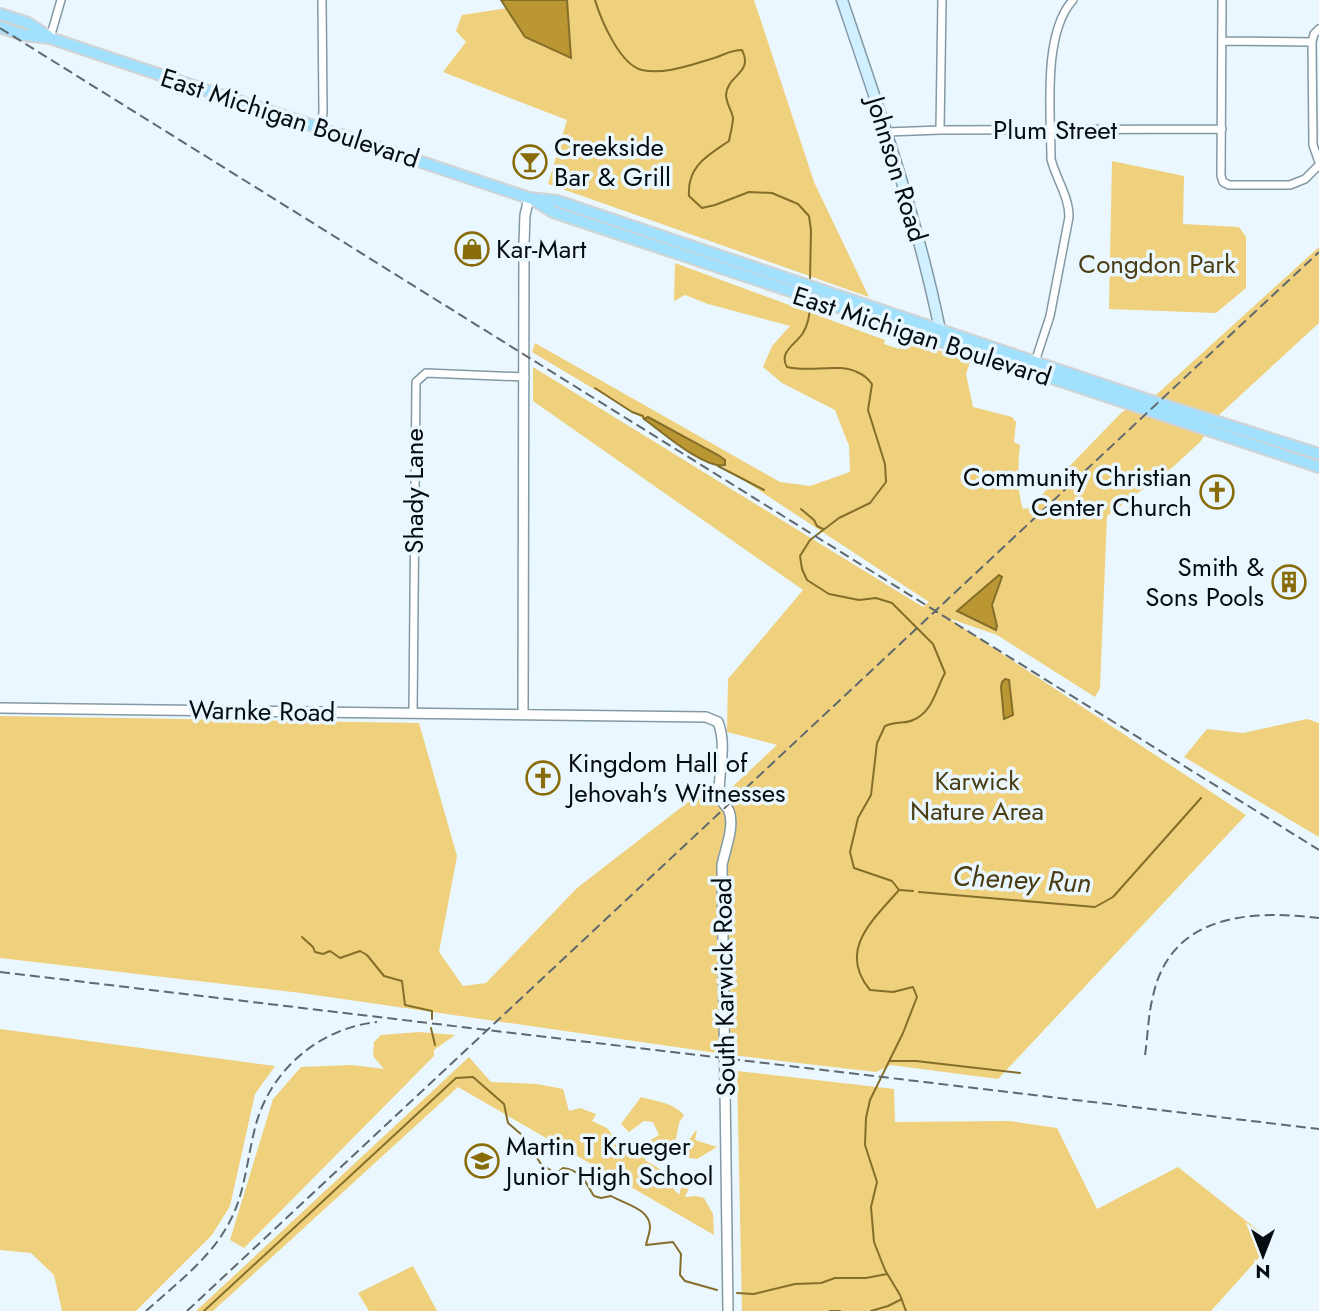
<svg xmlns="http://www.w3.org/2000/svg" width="1319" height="1311" font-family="Jost,sans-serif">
<rect width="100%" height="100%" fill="#eaf7ff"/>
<path fill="#efd07c" d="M 567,0 L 754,0 L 814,182 L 869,297 L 548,184 L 567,120 L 443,72 L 466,42 L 456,31 L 462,15 L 508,8 L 525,37 L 570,58 Z
M 1112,161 L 1184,176 L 1183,224 L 1239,227 L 1246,237 L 1246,288 L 1216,313 L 1109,309 Z
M 1319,247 L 1319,323 L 1218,416 L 1200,442 L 1174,466 L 1107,516 L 1100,688 L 1095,697 L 997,635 L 948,618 L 1246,815 L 998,1079 L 891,1065 L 876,1072 L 731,1055 L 301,993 L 0,958 L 0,716 L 419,723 L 457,856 L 439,952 L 463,986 L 486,983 L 577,888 L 714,782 L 716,802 L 777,745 L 727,732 L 728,679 L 803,590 L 533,401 L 533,367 L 923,607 L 929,602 L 722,466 L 725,464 L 725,460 L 718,455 L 648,417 L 644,419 L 532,352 L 535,343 L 780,482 L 810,486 L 850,472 L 849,446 L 835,410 L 782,383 L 763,367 L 772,346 L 790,326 L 708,304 L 685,295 L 674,301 L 675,263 L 885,340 L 884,344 L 899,349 L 903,337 L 970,362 L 966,374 L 973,407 L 1012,417 L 1016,422 L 1014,442 L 1020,445 C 1018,463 1017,492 1023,509 L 1029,508 L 1122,412 L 1156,395 Z
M 1307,719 L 1319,723 L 1319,837 L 1184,757 L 1207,729 L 1243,733 Z
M 0,1029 L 275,1066 L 255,1094 L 230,1206 L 212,1235 L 136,1311 L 62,1311 L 54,1275 L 31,1253 L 0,1250 Z
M 419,1032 L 455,1035 L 434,1050 L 434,1056 L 244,1248 L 230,1240 L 273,1099 L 301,1067 L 352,1065 L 384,1069 L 373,1056 L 374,1042 L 381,1035 Z
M 469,1057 L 491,1082 L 537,1084 L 563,1089 L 569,1111 L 580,1108 L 596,1114 L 592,1121 L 607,1128 L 621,1146 L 637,1153 L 647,1142 L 659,1135 L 653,1122 L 644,1121 L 629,1132 L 621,1124 L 641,1097 C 658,1102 672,1102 684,1115 L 679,1123 L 676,1139 L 685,1145 L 697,1129 L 695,1140 L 717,1147 L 697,1159 L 675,1156 L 666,1152 L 660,1157 L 650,1151 L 645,1160 L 660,1169 L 667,1182 L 679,1195 L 682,1184 L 689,1188 L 685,1197 L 696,1196 L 704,1198 L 713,1214 L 714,1235 L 458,1087 L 213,1311 L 196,1311 Z
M 737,1071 L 894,1089 L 895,1122 L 1010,1121 L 1057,1128 L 1097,1209 L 1178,1167 L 1273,1242 L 1211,1311 L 742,1311 Z
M 413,1266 L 437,1311 L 369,1311 L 358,1293 Z"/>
<path fill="#ba9733" stroke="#846e29" stroke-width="2" d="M 501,0 L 567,0 L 571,58 L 525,37 Z
M 648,417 L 718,455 L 725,460 L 725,465 C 705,470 661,431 644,419 Z
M 999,575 L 1002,577 L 992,605 L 997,626 L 996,630 L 957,611 Z
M 1005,679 L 1009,680 L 1013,715 L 1004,719 L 1001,687 L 1002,682 Z"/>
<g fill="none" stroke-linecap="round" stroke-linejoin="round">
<path stroke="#846e29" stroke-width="2" d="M 595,0 C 601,20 620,65 642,70 C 664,75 690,65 711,59 C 723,56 729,50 742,50 C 754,73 727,75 726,95 C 726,103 732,111 733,118 C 733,125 730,134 729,141 C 707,156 687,166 689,196 L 702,208 L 715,205 L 749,192 L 772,193 L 798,204 L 809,216 L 811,230 L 810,280
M 810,303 C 810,314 809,323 803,333 C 796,344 778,352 787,367 C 810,373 839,362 859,373 C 864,375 869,380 872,384 L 868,410 L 885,464 L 886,482 L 870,503 L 839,518 L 810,540 L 800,556 L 802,569 L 807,580 L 829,594 L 859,600 L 876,598 L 892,603 L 933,644 L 945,673 C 936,689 933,712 913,720 C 905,724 897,721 885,726 L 877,743 L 871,795 L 858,818 L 850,852 L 854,868 L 892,881 L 899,890 C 873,920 837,950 870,990 L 893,992 L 913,987 L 917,997 L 903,1033 L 870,1100 L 866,1118 L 865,1145 L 877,1182 L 871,1207 L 874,1242 L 885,1270 L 900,1295 L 906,1311
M 595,388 L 632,412 L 643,416 L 644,419
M 718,466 L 764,490
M 801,509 L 814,520 L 817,526 L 823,529
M 900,890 L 913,891
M 919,892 L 1095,907 L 1113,897 L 1201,798
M 302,937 L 313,947 L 315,952 L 323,954 L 330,951 L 340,958 L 360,951 L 367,955 L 384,976 L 402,981 L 405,1005 L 432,1011 L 432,1019
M 431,1028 L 435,1045
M 889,1061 L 916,1061 L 1020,1073
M 737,1293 L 754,1294 L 795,1284 L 821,1283 L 835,1278 L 866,1278 L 887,1274
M 204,1311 L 456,1078 L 473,1077 L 504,1104 L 508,1123 L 522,1135 L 541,1164 L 552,1171 L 558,1172 L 563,1168 C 583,1171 585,1182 594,1196 L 601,1198 L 611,1196 C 625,1204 650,1209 650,1227 C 650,1233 647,1239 646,1245 L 673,1242 L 681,1254 L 680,1275 L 685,1281 L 717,1290
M 830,1311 L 840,1311
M 871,1311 L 888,1306 L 902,1299"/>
<defs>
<path id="minor" d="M 1222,0 L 1221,176 L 1223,182 L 1229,185 L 1290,185 L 1305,179 L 1319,165
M 50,38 L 61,0
M 1222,41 L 1312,42 L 1314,34 L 1319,29
M 1312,42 L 1313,145 L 1319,162
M 321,128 L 323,112 L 322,0
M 940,130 L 942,0
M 887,132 L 940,130 L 1222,129
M 1034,365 L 1050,316 L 1069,217 C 1069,196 1056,179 1051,159 C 1051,114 1042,34 1073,0
M 413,713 L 416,382 L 426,373 L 525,377"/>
<path id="tertiary" d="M 0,708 L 706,717 L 718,722 C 727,745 719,769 719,793 C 719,802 726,804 729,811 C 735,826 725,850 722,865 L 728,1311
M 523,714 L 524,243 L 525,215 L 529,198"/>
<path id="secondary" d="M 842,0 C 879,109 917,217 940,330 L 938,334"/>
<path id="primary" d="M 0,14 L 28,23 L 48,36
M 0,27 L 24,35 L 50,38 L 529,198 L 557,201 L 1148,400 L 1319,454
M 532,199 L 553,212 L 1319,467"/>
</defs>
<use href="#minor" stroke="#8399a4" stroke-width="10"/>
<use href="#tertiary" stroke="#8399a4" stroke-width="12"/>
<use href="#secondary" stroke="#8399a4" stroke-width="13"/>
<use href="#primary" stroke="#d2d3d4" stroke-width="14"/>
<use href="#minor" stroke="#fff" stroke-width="7"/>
<use href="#tertiary" stroke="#fff" stroke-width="9"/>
<use href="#secondary" stroke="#d0f0ff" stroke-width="10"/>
<use href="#primary" stroke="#a1e1fe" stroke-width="10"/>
<path stroke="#5f686e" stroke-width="2" stroke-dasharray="10 5" stroke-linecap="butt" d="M 0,28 L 1319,850
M 0,972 L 1319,1129
M 1145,1055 C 1148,1035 1148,1015 1153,996 C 1171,913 1252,910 1319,918
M 146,1311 C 176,1284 212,1257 230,1221 C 245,1193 247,1159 255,1128 C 269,1071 319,1028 377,1022
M 187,1311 L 1319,252"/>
</g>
<defs>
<symbol id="bar-ring" viewBox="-11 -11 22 22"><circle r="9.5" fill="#eaf7ff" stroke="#896c0a" stroke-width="1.5"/><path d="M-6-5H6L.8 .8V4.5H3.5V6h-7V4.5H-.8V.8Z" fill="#896c0a"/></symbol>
<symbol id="shop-ring" viewBox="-11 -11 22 22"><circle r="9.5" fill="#eaf7ff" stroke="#896c0a" stroke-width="1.5"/><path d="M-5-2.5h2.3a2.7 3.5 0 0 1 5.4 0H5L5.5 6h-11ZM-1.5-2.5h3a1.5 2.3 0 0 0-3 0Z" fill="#896c0a"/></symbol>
<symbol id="church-ring" viewBox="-11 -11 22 22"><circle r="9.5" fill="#eaf7ff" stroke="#896c0a" stroke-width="1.5"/><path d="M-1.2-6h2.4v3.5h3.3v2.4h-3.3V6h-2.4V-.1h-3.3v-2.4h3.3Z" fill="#896c0a"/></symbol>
<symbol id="building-ring" viewBox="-11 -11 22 22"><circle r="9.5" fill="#eaf7ff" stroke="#896c0a" stroke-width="1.5"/><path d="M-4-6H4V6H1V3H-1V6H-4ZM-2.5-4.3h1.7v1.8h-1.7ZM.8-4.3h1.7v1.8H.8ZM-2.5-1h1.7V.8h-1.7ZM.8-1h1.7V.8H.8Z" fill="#896c0a"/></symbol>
<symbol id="school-ring" viewBox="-11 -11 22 22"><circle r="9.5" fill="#eaf7ff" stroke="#896c0a" stroke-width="1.5"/><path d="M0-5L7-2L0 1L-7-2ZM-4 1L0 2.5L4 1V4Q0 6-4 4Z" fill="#896c0a"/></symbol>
</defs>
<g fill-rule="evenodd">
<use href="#bar-ring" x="511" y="143" width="38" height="38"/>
<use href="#shop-ring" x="453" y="230" width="38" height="38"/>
<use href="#church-ring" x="1198" y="473" width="38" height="38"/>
<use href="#building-ring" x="1270" y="563" width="38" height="38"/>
<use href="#church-ring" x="524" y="759" width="38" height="38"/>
<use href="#school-ring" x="463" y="1142" width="38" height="38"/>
</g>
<g text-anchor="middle" stroke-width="7" stroke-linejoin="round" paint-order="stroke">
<g font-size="26" fill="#060d11" stroke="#eaf7ff">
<text transform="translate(290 118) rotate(18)" y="9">East Michigan Boulevard</text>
<text x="1055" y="139">Plum Street</text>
<text transform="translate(897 169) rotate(73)" y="9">Johnson Road</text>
<text transform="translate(922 336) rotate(18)" y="9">East Michigan Boulevard</text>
<text transform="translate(414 491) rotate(-90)" y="9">Shady Lane</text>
<text transform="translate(262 711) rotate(1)" y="9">Warnke Road</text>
<text transform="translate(724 987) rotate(-91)" y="9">South Karwick Road</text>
</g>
<g font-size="26" fill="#060d11" stroke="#eaf7ff" text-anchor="start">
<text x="554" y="156">Creekside<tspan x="554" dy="30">Bar &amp; Grill</tspan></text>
<text x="496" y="258">Kar-Mart</text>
<text x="1192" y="486" text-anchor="end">Community Christian<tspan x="1192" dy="30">Center Church</tspan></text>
<text x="1264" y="576" text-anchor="end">Smith &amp;<tspan x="1264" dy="30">Sons Pools</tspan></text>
<text x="568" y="772">Kingdom Hall of<tspan x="568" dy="30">Jehovah's Witnesses</tspan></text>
<text x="506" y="1155">Martin T Krueger<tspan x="506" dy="30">Junior High School</tspan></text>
</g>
<g font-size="26" fill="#4b3d14" stroke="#eaf7ff">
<text x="1157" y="273">Congdon Park</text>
<text x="977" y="790">Karwick<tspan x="977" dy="30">Nature Area</tspan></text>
</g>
<g font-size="28" font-style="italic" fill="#4a3c12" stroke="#eaf7ff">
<text transform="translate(1022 879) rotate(3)" y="10">Cheney Run</text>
</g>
</g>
<g transform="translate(1263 1255) rotate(180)" stroke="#eaf7ff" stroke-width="5" paint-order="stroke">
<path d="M0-5L12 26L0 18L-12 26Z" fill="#060d11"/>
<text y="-10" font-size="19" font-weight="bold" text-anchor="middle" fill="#060d11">N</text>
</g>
</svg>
